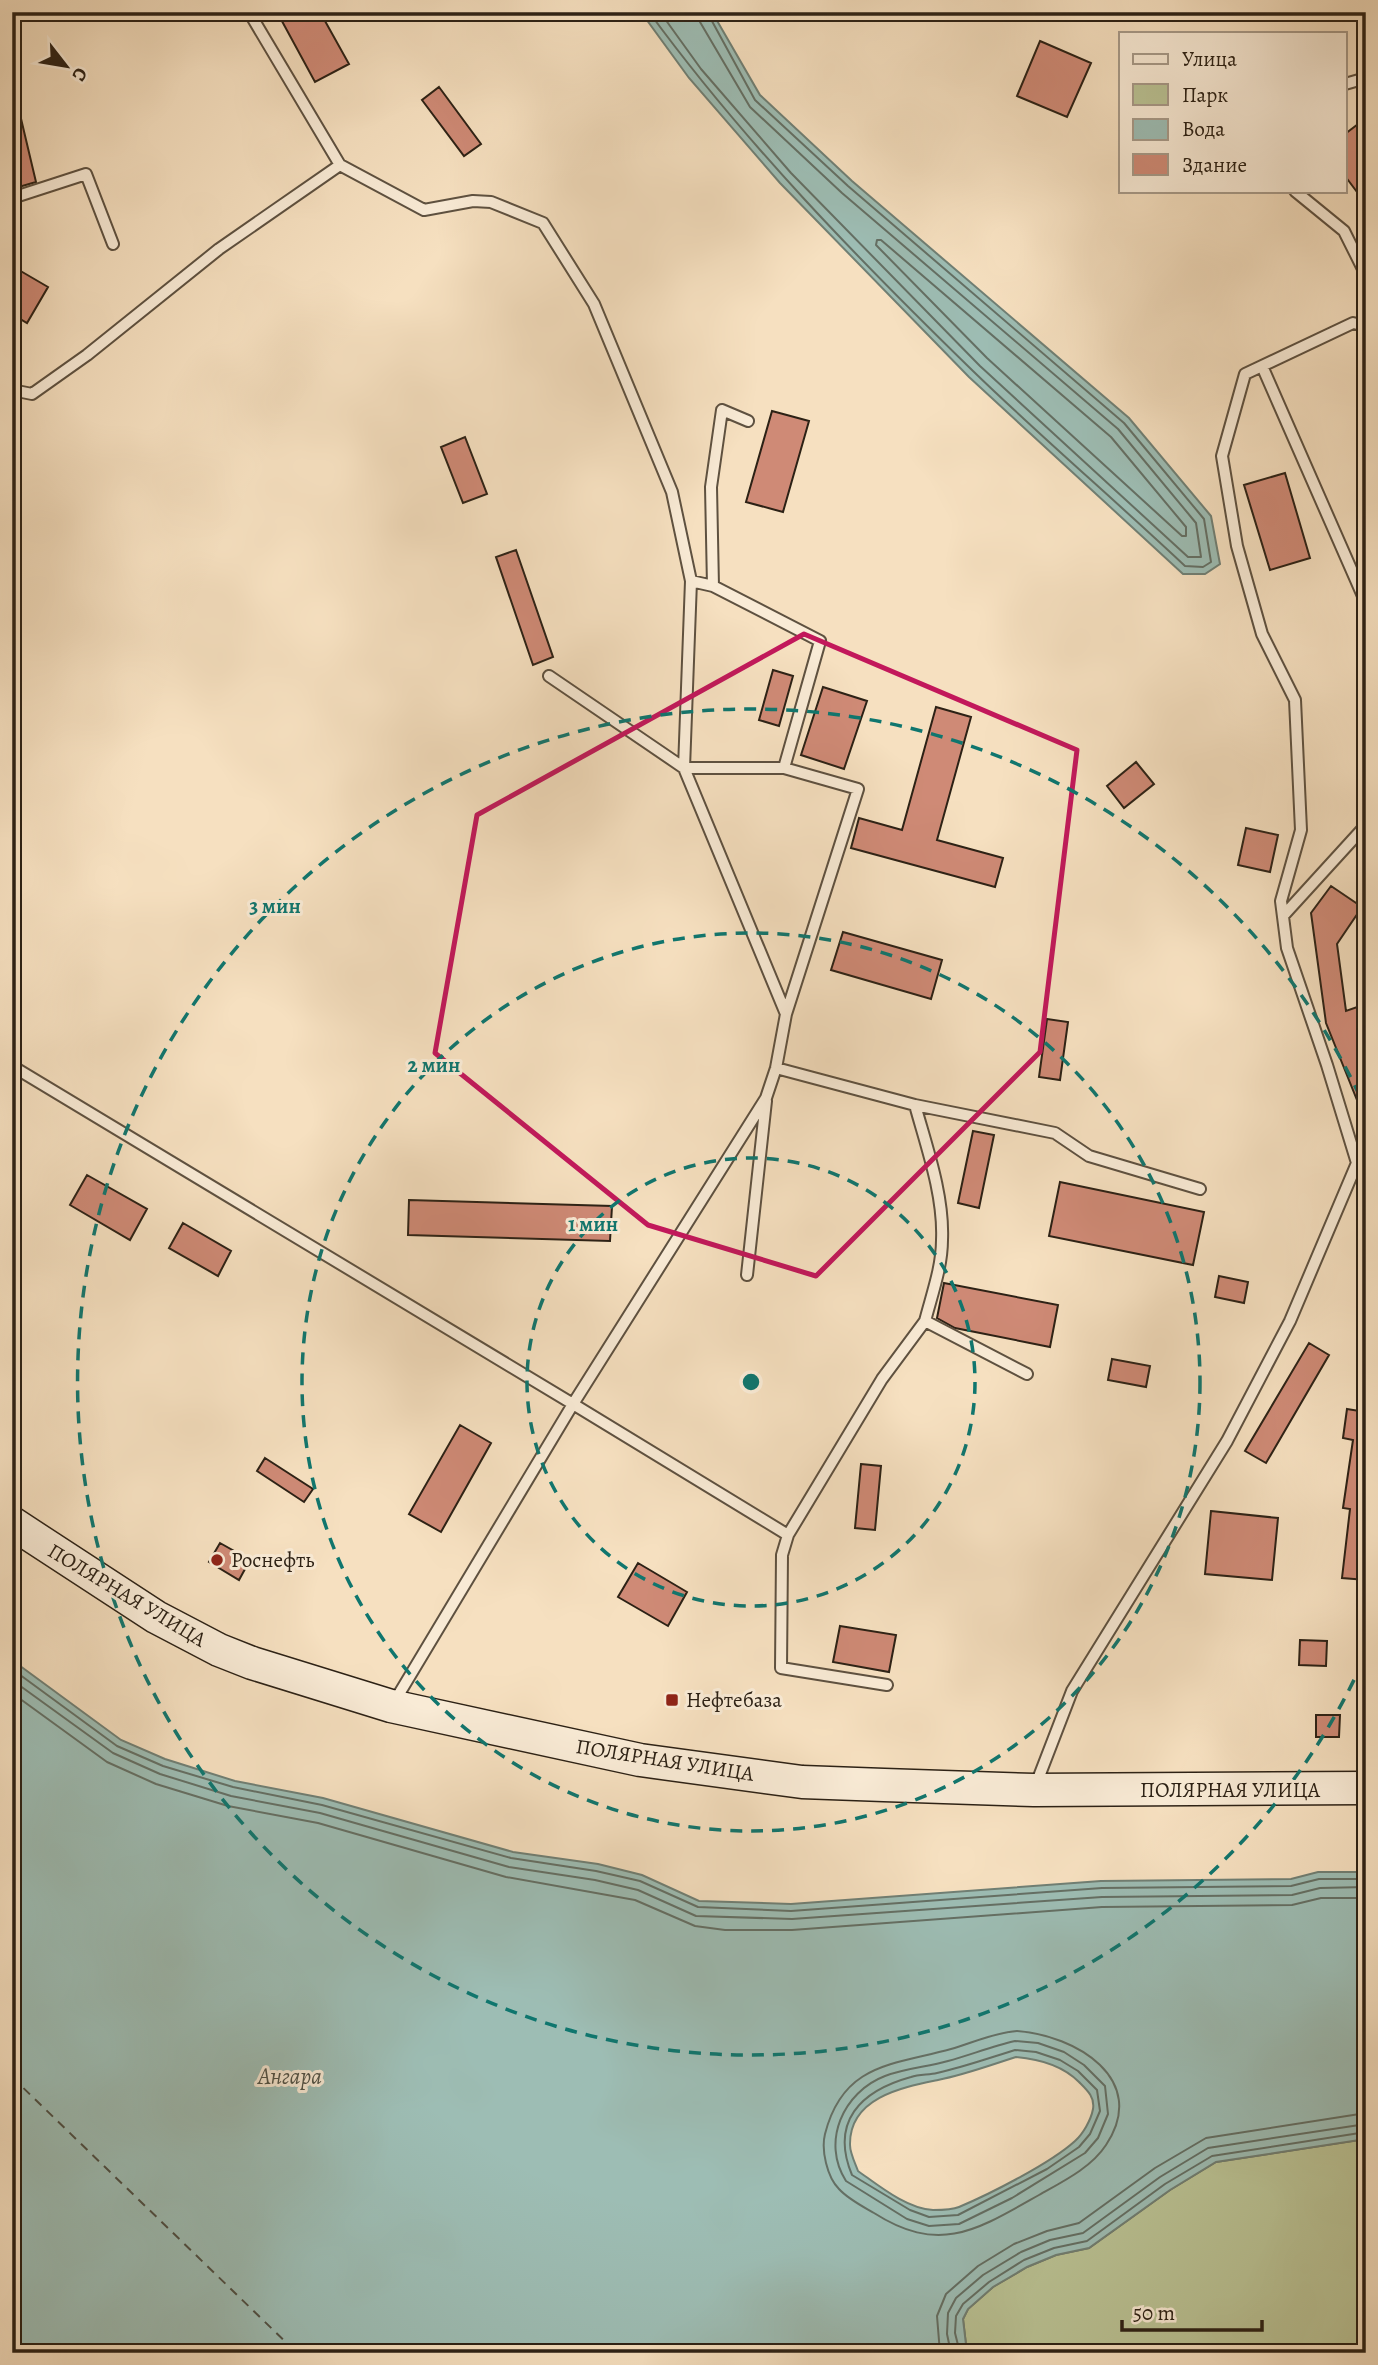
<svg xmlns="http://www.w3.org/2000/svg" width="1378" height="2365" font-family="Alegreya,serif">
<rect width="100%" height="100%" fill="#f6e0c0"/>
<filter id="stains"><feTurbulence type="fractalNoise" baseFrequency=".00286" numOctaves="4"/><feColorMatrix values="0 0 0 0 .2 0 0 0 0 .09 0 0 0 0 .02 0 0 0 .5 -.17"/></filter>
<radialGradient id="worn" r=".72"><stop offset=".6" stop-color="#630" stop-opacity="0"/><stop offset="1" stop-color="#630" stop-opacity=".3"/></radialGradient>
<path fill="#bac395" stroke="#737255" stroke-width="2" d="M 1366,2139 L 1366,2353 L 967,2353 L 963,2319 L 968,2309 L 993,2287 L 1027,2267 L 1056,2255 L 1089,2248 L 1170,2190 L 1216,2162 Z"/>
<path fill="#9dbdb4" stroke="#707f74" stroke-width="2" fill-rule="evenodd" d="M 641,12 L 712,12 L 760,95 L 852,181 L 1129,418 L 1211,516 L 1220,564 L 1205,574 L 1183,574 L 969,377 L 780,183 L 689,78 Z
M 12,1660 L 121,1740 L 165,1759 L 235,1781 L 323,1798 L 513,1852 L 598,1864 L 642,1875 L 699,1901 L 791,1904 L 1101,1881 L 1291,1879 L 1318,1872 L 1366,1872 L 1366,2139 L 1216,2162 L 1170,2190 L 1089,2248 L 1056,2255 L 1027,2267 L 993,2287 L 968,2309 L 963,2319 L 967,2353 L 12,2353 ZM 1016,2057 C 1039,2059 1062,2065 1079,2082 C 1087,2090 1095,2097 1093,2109 C 1091,2120 1083,2134 1075,2141 C 1051,2163 990,2194 959,2207 C 952,2210 940,2210 933,2210 C 907,2209 878,2185 858,2171 C 855,2163 850,2153 850,2145 C 849,2097 904,2087 938,2080 C 964,2075 991,2065 1016,2057 Z"/>
<g fill="none" stroke-linecap="round" stroke-linejoin="round">
<path stroke="#646f64" stroke-width="2" d="M 649,12 C 744,142 858,259 973,371 C 1042,438 1115,500 1185,566 L 1203,567 L 1211,562 L 1204,519 L 1124,423 L 848,186 L 755,100 L 707,12
M 660,12 L 701,69 L 791,173 L 980,366 L 1188,557 L 1201,557 L 1196,523 L 1118,429 L 842,193 L 750,107 L 700,22 L 698,12
M 877,240 L 881,240 L 1111,437 L 1186,527 L 1186,536 L 1182,536 L 987,358 L 876,245 Z
M 12,1669 L 117,1746 L 163,1766 L 233,1787 L 322,1805 L 511,1858 L 596,1871 L 640,1881 L 698,1907 L 791,1911 L 1102,1888 L 1291,1886 L 1319,1879 L 1366,1879
M 12,1680 L 113,1753 L 160,1774 L 231,1796 L 320,1813 L 509,1867 L 595,1880 L 638,1890 L 696,1916 L 792,1919 L 1102,1897 L 1292,1895 L 1320,1888 L 1366,1887
M 12,1693 L 107,1762 L 156,1784 L 228,1806 L 318,1823 L 506,1877 L 635,1900 L 695,1926 L 725,1930 L 792,1930 L 1102,1907 L 1292,1905 L 1321,1898 L 1366,1898
M 1017,2031 C 1075,2035 1150,2079 1106,2145 C 1091,2168 1062,2182 1039,2195 C 977,2230 940,2255 874,2213 C 862,2206 848,2199 839,2189 C 827,2177 821,2150 825,2134 C 843,2063 893,2065 951,2049 C 972,2043 996,2032 1017,2031 Z
M 1015,2041 L 1038,2043 L 1064,2052 L 1084,2065 L 1105,2086 L 1108,2114 L 1098,2138 L 1085,2153 L 1012,2198 L 959,2224 L 929,2226 L 907,2219 L 846,2181 C 821,2142 843,2092 885,2076 C 906,2068 927,2067 948,2061 C 970,2055 993,2046 1015,2041 Z
M 1015,2050 L 1036,2052 L 1060,2060 L 1078,2071 L 1097,2090 L 1100,2111 L 1090,2134 L 1079,2147 L 1047,2169 L 958,2215 L 929,2217 L 910,2210 L 852,2175 C 830,2122 860,2091 911,2077 C 919,2074 929,2075 937,2073 C 964,2067 989,2058 1015,2050 Z
M 940,2353 L 937,2316 L 946,2294 L 978,2266 L 1014,2244 L 1047,2231 L 1079,2223 L 1155,2168 L 1206,2138 L 1366,2113
M 951,2353 L 947,2334 L 948,2313 L 956,2298 L 983,2275 L 1021,2252 L 1050,2240 L 1083,2233 L 1160,2177 L 1208,2148 L 1366,2124
M 960,2353 L 955,2333 L 956,2316 L 963,2304 L 989,2282 L 1024,2260 L 1054,2248 L 1087,2241 L 1165,2184 L 1212,2156 L 1366,2132"/>
<path stroke="#4e5045" stroke-width="2" stroke-dasharray="9 7" stroke-linecap="butt" d="M 12,2077 L 297,2353"/>
</g>
<path fill="#cf8a76" stroke="#2c2115" stroke-width="2" d="M 277,12 L 320,12 L 349,64 L 315,82 Z
M 1040,41 L 1091,63 L 1067,117 L 1017,96 Z
M 439,87 L 481,144 L 464,156 L 422,100 Z
M 18,106 L 36,182 L 12,189 L 12,107 Z
M 1366,118 L 1366,204 L 1345,176 L 1345,134 Z
M 12,266 L 48,287 L 27,323 L 12,314 Z
M 772,411 L 809,421 L 783,512 L 746,502 Z
M 465,437 L 487,494 L 463,503 L 441,447 Z
M 1285,473 L 1310,558 L 1270,570 L 1244,485 Z
M 516,550 L 553,657 L 533,665 L 496,557 Z
M 773,670 L 793,676 L 779,726 L 759,720 Z
M 823,687 L 867,701 L 844,769 L 801,755 Z
M 936,707 L 971,717 L 937,840 L 1003,858 L 995,887 L 851,848 L 859,818 L 902,830 Z
M 1136,762 L 1154,784 L 1124,808 L 1107,786 Z
M 1246,828 L 1278,835 L 1270,872 L 1238,865 Z
M 1331,886 L 1362,907 L 1337,944 L 1346,1011 L 1366,1004 L 1365,1120 L 1326,1023 L 1311,913 Z
M 843,932 L 942,960 L 931,999 L 831,970 Z
M 1047,1019 L 1068,1022 L 1060,1080 L 1039,1077 Z
M 973,1131 L 994,1135 L 979,1208 L 958,1203 Z
M 87,1175 L 147,1209 L 130,1240 L 70,1205 Z
M 1060,1182 L 1204,1212 L 1193,1265 L 1049,1236 Z
M 409,1200 L 612,1206 L 610,1241 L 408,1235 Z
M 183,1223 L 231,1251 L 218,1276 L 169,1248 Z
M 1219,1276 L 1248,1282 L 1244,1303 L 1215,1297 Z
M 944,1283 L 1058,1305 L 1050,1347 L 955,1328 L 937,1318 Z
M 1309,1343 L 1329,1355 L 1266,1463 L 1245,1451 Z
M 1112,1359 L 1150,1366 L 1146,1387 L 1108,1380 Z
M 1347,1409 L 1366,1412 L 1366,1580 L 1342,1578 L 1350,1509 L 1343,1508 L 1353,1440 L 1343,1438 Z
M 460,1425 L 491,1443 L 441,1532 L 409,1514 Z
M 265,1458 L 313,1489 L 304,1502 L 257,1471 Z
M 861,1464 L 881,1466 L 875,1530 L 855,1528 Z
M 1211,1511 L 1278,1518 L 1272,1580 L 1205,1574 Z
M 220,1543 L 250,1560 L 239,1580 L 209,1562 Z
M 638,1563 L 687,1592 L 668,1626 L 618,1597 Z
M 840,1626 L 896,1635 L 889,1672 L 833,1662 Z
M 1300,1640 L 1327,1641 L 1326,1666 L 1299,1665 Z
M 1316,1715 L 1340,1715 L 1339,1737 L 1316,1737 Z"/>
<g fill="none" stroke-linecap="round" stroke-linejoin="round">
<defs>
<path id="service" d="M 1355,12 L 1366,21
M 1345,84 L 1366,78
M 340,165 L 424,210 L 473,201 L 491,202 L 543,223 L 594,304 L 672,492 L 691,581 L 684,768 L 786,1014 L 776,1068 L 766,1098 L 573,1404 L 788,1535 L 882,1379 L 925,1321 L 1027,1374
M 1295,191 L 1344,231 L 1366,275
M 12,198 L 86,174 L 113,244
M 1262,366 L 1366,603
M 12,390 L 32,394 L 87,355 L 219,249 L 340,165 L 249,12
M 713,586 L 711,487 L 722,410 L 748,421
M 549,676 L 684,768 L 784,768 L 820,641 L 713,586 L 691,581
M 784,768 L 858,789 L 786,1014
M 1283,916 L 1366,825
M 12,1066 L 573,1404 L 393,1704
M 776,1068 L 915,1105 L 1055,1133 L 1089,1156 L 1200,1189
M 915,1105 C 927,1148 944,1196 942,1240 C 942,1267 932,1294 925,1321
M 1357,1163 L 1327,1065 L 1287,948 L 1281,901 L 1301,830 L 1295,700 L 1262,634 L 1237,546 L 1222,456 L 1245,374 L 1353,323 L 1366,326
M 747,1275 L 766,1101
M 788,1535 L 782,1555 L 781,1668 L 887,1685
M 1035,1787 L 1072,1691 L 1227,1441 L 1290,1321 L 1357,1163 L 1366,1163"/>
<path id="secondary" d="M 12,1523 L 156,1617 L 219,1650 L 252,1663 L 391,1706 L 640,1760 L 802,1782 L 884,1785 L 1034,1790 L 1366,1788"/>
</defs>
<use href="#service" stroke="#5e5140" stroke-width="14"/>
<use href="#secondary" stroke="#2c2115" stroke-width="35"/>
<use href="#service" stroke="#f9ebd6" stroke-width="10"/>
<use href="#secondary" stroke="#f9ebd6" stroke-width="32"/>
</g>
<path fill="none" stroke="#c2185b" stroke-width="5" stroke-linejoin="round" d="M 804,634 L 1077,750 L 1040,1052 L 816,1276 L 648,1225 L 435,1053 L 477,815 Z"/>
<g fill="none" stroke="#0f766e" stroke-width="3.5" stroke-dasharray="12 9">
<circle cx="751" cy="1382" r="224"/>
<circle cx="751" cy="1382" r="449"/>
<path d="M1363 1661A673 673 0 1 1 1363 1103"/>
</g>
<g fill="#8f2418" stroke="#f9ebd6" stroke-width="2.5">
<circle cx="217" cy="1560" r="7"/>
<rect x="665" y="1693" width="14" height="14" rx="3.5"/>
</g>
<g text-anchor="middle" stroke-width="6" stroke-linejoin="round" paint-order="stroke">
<g font-size="21" fill="#2c2115" stroke="#f9ebd6" text-anchor="start">
<text x="231" y="1567">Роснефть</text>
<text x="686" y="1707">Нефтебаза</text>
</g>
<g font-size="21" fill="#2c2115" stroke="#f9ebd6">
<text transform="translate(127 1595) rotate(31)" y="7">ПОЛЯРНАЯ УЛИЦА</text>
<text transform="translate(665 1760) rotate(9)" y="7">ПОЛЯРНАЯ УЛИЦА</text>
<text x="1230" y="1797">ПОЛЯРНАЯ УЛИЦА</text>
</g>
<g font-size="23" font-style="italic" fill="#4e5045" stroke="#f9ebd6">
<text x="290" y="2084">Ангара</text>
</g>
</g>
<circle cx="751" cy="1382" r="10" fill="#0f766e" stroke="#f9ebd6" stroke-width="3.5"/>
<g font-size="21" text-anchor="middle" font-weight="bold" fill="#0f766e" stroke="#f9ebd6" stroke-width="6" stroke-linejoin="round" paint-order="stroke">
<text x="275" y="913">3 мин</text>
<text x="434" y="1072">2 мин</text>
<text x="593" y="1231">1 мин</text>
</g>
<rect width="1378" height="2365" fill="none" stroke="#f6e0c0" stroke-width="42"/>
<rect x="14" y="14" width="1350" height="2337" fill="none" stroke="#2c2115" stroke-width="3.5"/>
<rect x="21" y="21" width="1336" height="2323" fill="none" stroke="#2c2115" stroke-width="2"/>
<rect x="1119" y="32" width="228" height="161" fill="#f9ebd6" stroke="#a79a89" stroke-width="2"/>
<rect x="1133" y="54" width="35" height="10" fill="#f9ebd6" stroke="#a79a89" stroke-width="2"/>
<text x="1182" y="66" font-size="21" fill="#2c2115">Улица</text>
<rect x="1133" y="84" width="35" height="21" fill="#bac395" stroke="#a79a89" stroke-width="2"/>
<text x="1182" y="102" font-size="21" fill="#2c2115">Парк</text>
<rect x="1133" y="119" width="35" height="21" fill="#9dbdb4" stroke="#a79a89" stroke-width="2"/>
<text x="1182" y="136" font-size="21" fill="#2c2115">Вода</text>
<rect x="1133" y="154" width="35" height="21" fill="#cf8a76" stroke="#a79a89" stroke-width="2"/>
<text x="1182" y="172" font-size="21" fill="#2c2115">Здание</text>
<g transform="translate(66 66) rotate(121)" stroke="#f9ebd6" stroke-width="5" paint-order="stroke">
<path d="M0-5L12 26L0 18L-12 26Z" fill="#2c2115"/>
<text y="-10" font-size="19" font-weight="bold" text-anchor="middle" fill="#2c2115">С</text>
</g>
<path d="M1122 2320v10h140v-10" fill="none" stroke="#2c2115" stroke-width="3.5"/>
<text x="1133" y="2320" font-size="21" fill="#2c2115" stroke="#f9ebd6" stroke-width="5" paint-order="stroke">50 m</text>
<rect width="100%" height="100%" filter="url(#stains)"/>
<rect width="100%" height="100%" fill="url(#worn)"/>
</svg>
